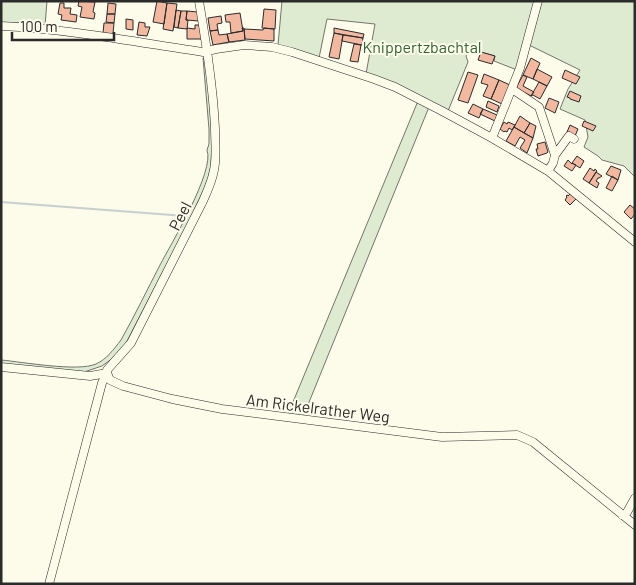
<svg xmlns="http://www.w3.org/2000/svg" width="636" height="585" font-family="Barlow,sans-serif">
<rect width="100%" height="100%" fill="#fdfbea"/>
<path fill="#deebd1" stroke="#74746e" d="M 1,1 L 47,1 L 45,26 L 24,23 L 1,23 Z
M 282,1 L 635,1 L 635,177 L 624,166 L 602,160 L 598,156 L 584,147 L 588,137 L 585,120 L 560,109 L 568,89 L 580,70 L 529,45 L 517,70 L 494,61 L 495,56 L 477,51 L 475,54 L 469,51 L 466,56 L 468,62 L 448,111 L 366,74 L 375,24 L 327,19 L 319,58 L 278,45 Z
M 203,58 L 206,59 L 212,133 L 211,166 L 208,178 L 203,191 L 189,221 L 126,343 L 120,351 L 113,358 L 102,366 L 84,372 L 1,364 L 1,360 C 23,362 78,372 96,364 C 107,359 114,349 121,340 C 135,315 147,290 160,265 C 171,244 215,171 207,150 L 209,144 L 209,129 Z
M 418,101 L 429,107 L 303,417 L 288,414 Z"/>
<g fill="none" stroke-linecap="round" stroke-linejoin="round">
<path stroke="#c7d0d0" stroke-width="2" d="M 1,202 L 185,216"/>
</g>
<path fill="#f2b8a0" stroke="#2b2b2b" d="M 79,1 L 95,2 L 93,12 L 95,13 L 94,19 L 80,17 L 82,7 L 78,6 Z
M 157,1 L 167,3 L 164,24 L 153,22 Z
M 60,3 L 64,3 L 64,8 L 71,8 L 70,14 L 77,15 L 76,22 L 61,20 L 62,15 L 58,14 Z
M 108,3 L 116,4 L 115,14 L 107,14 Z
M 167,3 L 177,4 L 173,31 L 163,29 Z
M 264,9 L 276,10 L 275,29 L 262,28 Z
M 176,10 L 181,11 L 178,28 L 174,27 Z
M 181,11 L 187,11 L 186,20 L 188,20 L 187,29 L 178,28 Z
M 187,11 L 198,12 L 199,21 L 186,20 Z
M 240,13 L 243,31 L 231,33 L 230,22 L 226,22 L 225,15 Z
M 107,14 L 115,14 L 114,23 L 106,22 Z
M 221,16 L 222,23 L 217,24 L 218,30 L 210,31 L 208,18 Z
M 126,19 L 133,20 L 133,30 L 126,29 Z
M 139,22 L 145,23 L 145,27 L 150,27 L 147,36 L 137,35 Z
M 104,23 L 114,23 L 113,34 L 103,33 Z
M 195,25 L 199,25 L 202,39 L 187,39 L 187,28 L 195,29 Z
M 242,28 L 244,28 L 245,40 L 229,42 L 227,34 L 243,31 Z
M 264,28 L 274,29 L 274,41 L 245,39 L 244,29 L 263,30 Z
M 334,28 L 364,34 L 363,38 L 334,33 Z
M 218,30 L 219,35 L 227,34 L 229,42 L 213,45 L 210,31 Z
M 334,33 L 343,35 L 339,59 L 329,57 Z
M 343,35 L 363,38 L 362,45 L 342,41 Z
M 354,44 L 361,45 L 358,62 L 350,61 Z
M 481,52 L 495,56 L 492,64 L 478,60 Z
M 531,58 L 540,63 L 533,79 L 523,75 Z
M 537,69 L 552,77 L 547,86 L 533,79 Z
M 565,70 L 580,77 L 576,84 L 562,78 Z
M 468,72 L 478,75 L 468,103 L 458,100 Z
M 484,74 L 499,80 L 491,99 L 483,96 L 488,85 L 481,83 Z
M 523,75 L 527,77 L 523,86 L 534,92 L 531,96 L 516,88 Z
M 499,80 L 510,85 L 502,104 L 491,99 Z
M 539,82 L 547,86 L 540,99 L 533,95 L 531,96 Z
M 570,91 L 581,96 L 579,102 L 570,99 L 570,98 L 567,97 Z
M 549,98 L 559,102 L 555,113 L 545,108 Z
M 488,101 L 499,106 L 497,112 L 486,107 Z
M 473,104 L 483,109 L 479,118 L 468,113 Z
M 483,109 L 497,115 L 495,121 L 480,114 Z
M 520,116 L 530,123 L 524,133 L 514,127 Z
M 584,121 L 596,126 L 593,131 L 582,126 Z
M 504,122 L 507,124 L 508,122 L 515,125 L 512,130 L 509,128 L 507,132 L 505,131 L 504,132 L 500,129 Z
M 530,123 L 536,126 L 533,138 L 524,133 Z
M 570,125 L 578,129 L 575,136 L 567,132 Z
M 514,127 L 533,138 L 527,153 L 520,148 L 525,140 L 520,137 L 515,146 L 506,141 Z
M 545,142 L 548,152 L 547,153 L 538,156 L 536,149 L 538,149 L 537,144 Z
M 577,156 L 584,161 L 580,168 L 572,163 Z
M 568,160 L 572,164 L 572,163 L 576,165 L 572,171 L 564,166 Z
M 611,166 L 621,170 L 618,180 L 606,174 Z
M 590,168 L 594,171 L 595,169 L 597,171 L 589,183 L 583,179 Z
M 596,172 L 602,176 L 599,178 L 598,178 L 596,181 L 599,183 L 597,188 L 589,183 Z
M 612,176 L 618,180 L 612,191 L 606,188 Z
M 571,193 L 576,199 L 570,205 L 565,200 L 567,197 L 566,196 L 568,195 L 568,196 Z
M 630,205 L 635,209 L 635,214 L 631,219 L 624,212 Z"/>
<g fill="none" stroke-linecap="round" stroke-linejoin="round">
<defs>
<path id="minor" d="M 1,26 C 69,29 136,42 203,52 L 216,49 L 244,45 L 272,47 L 292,52 L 374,79 L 395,87 L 442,111 L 492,138 L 548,171 L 635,242
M 512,89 L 539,107 L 555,155
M 492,138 L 520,68 L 538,1
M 548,171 L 553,163 L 555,155 L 569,136 L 574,139
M 1,367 L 90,376 L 107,373
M 107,373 L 110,380 L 123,386 L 172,399 L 222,409 L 442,437 L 517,435 L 533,442 L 635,525
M 622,515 L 626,514 L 635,498
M 49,584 L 102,383 L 107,373 L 107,370 L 131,343 L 202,203 C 207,192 212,182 214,170 C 217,156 215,142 215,128 C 213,86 206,43 199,1"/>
</defs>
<use href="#minor" stroke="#2b2b2b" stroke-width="9"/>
<use href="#minor" stroke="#fdfbea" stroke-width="8"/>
</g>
<g text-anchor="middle" stroke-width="4" stroke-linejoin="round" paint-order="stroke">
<g font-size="16" fill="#34623c" stroke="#fdfbea">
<text x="422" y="53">Knippertzbachtal</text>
</g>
<g font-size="16" fill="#2b2b2b" stroke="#fdfbea">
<text transform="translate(180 216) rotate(-63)" y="6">Peel</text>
<text transform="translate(318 408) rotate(7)" y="6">Am Rickelrather Weg</text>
</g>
</g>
<rect width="636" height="585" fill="none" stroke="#2b2b2b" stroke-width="5"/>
<path d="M12 32v8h102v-8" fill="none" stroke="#2b2b2b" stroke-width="2.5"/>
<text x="20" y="32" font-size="15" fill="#2b2b2b" stroke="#fdfbea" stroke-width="4" paint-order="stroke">100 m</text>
</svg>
